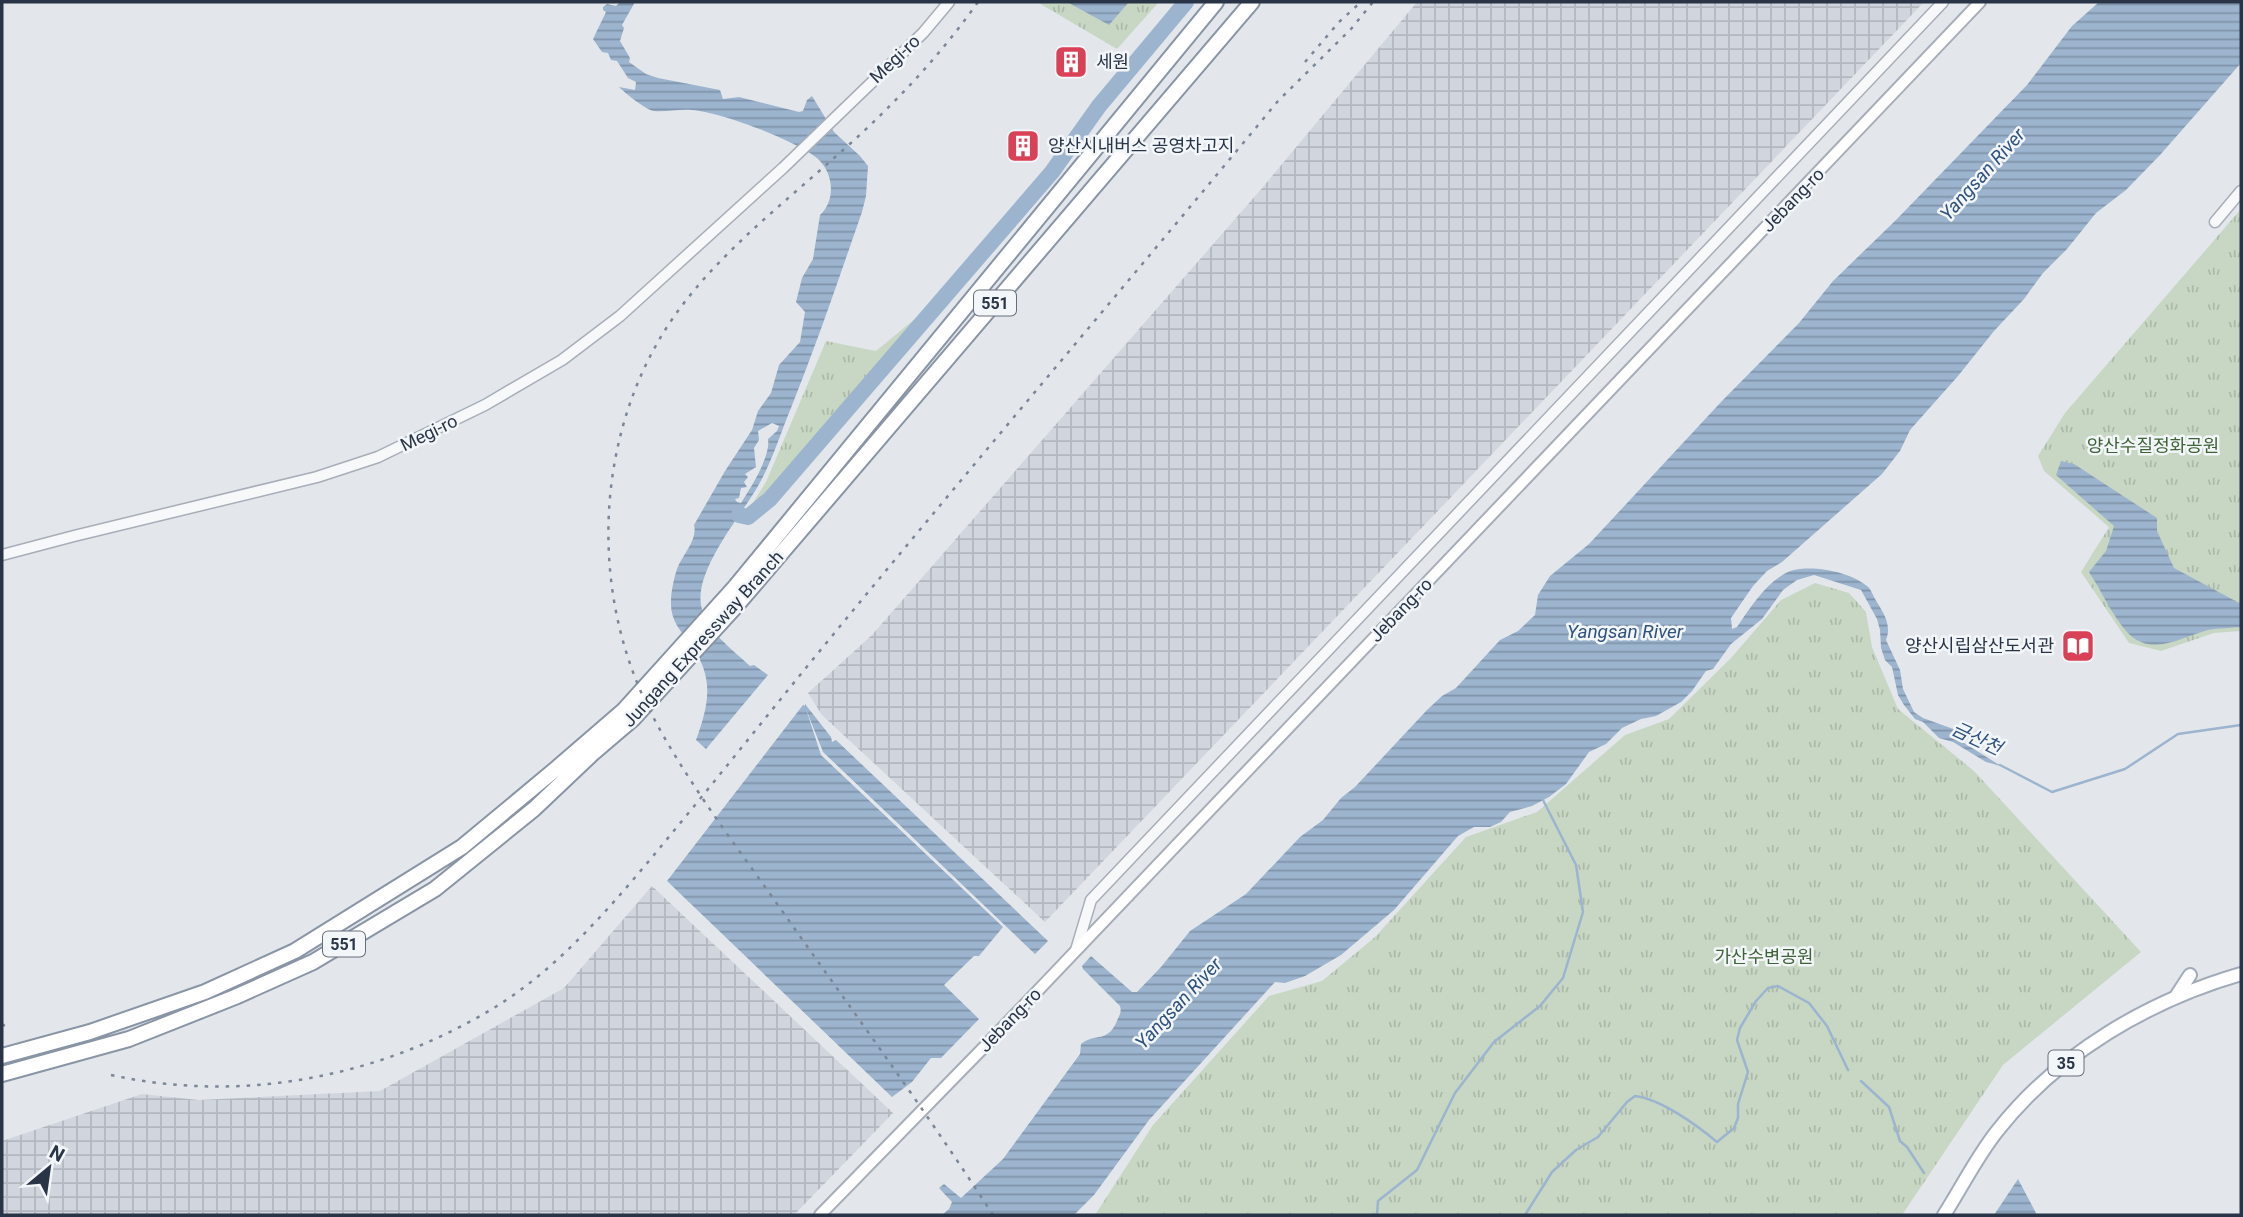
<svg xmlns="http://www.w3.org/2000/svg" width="2243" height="1217" font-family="Roboto,'Noto Sans KR',sans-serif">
<defs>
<pattern id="industrial-grid" width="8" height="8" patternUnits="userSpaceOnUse" patternTransform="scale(1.75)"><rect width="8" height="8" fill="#d1d6de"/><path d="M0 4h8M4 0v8" fill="none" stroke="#b3b8c0"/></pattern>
<pattern id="park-tufts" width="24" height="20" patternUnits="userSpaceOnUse" patternTransform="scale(1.75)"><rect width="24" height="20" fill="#c8d7c4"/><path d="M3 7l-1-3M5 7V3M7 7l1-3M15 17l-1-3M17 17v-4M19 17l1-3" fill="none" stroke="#acb9aa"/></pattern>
<pattern id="water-rules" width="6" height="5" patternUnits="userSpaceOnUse" patternTransform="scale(1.75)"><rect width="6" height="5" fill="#9cb4ce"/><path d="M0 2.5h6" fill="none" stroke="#7f93a9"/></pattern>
</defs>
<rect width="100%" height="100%" fill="#e3e7ec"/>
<path fill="url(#industrial-grid)" d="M 1417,2 L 1924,2 L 1045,922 L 822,715 L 808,693 L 872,635 L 1263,187 Z
M 652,886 L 893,1113 L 794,1215 L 2,1215 L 2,1141 L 142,1094 L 199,1100 L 380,1091 L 564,988 Z"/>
<path fill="url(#park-tufts)" d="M 1037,2 L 1159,2 L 1117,49 Z
M 2241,209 L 2241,631 L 2214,633 L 2161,651 L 2129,643 L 2081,572 L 2109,527 L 2044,471 L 2038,456 L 2065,413 Z
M 922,313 L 767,498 L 756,507 L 749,509 L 766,482 L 826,341 L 876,351 Z
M 1815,583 L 1849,593 L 1866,612 L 1872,647 L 1898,709 L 1974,771 L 2141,952 L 2003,1065 L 1902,1215 L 1095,1215 L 1153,1125 L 1269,996 L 1322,981 L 1375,937 L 1466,837 L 1537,812 L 1625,735 L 1669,719 L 1731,658 L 1781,600 Z"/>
<path fill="url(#water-rules)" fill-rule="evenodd" d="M 620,2 L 635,2 L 622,25 L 624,28 L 620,41 L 630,58 L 629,62 L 646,74 L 658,78 L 720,90 L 723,99 L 739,97 L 799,112 L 803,111 L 807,100 L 812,96 L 834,132 L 860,156 L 868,166 L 866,196 L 862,212 C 839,278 817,343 791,408 C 781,432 771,464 758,486 C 741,516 695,569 701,605 C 705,630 733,650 750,666 L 754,665 L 768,675 L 706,749 L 696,740 C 709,704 715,677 690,644 C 680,630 670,620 671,601 C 671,592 674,578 677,569 C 682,555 698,540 694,525 L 725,471 L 752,430 L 758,411 L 771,393 L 779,365 L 800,342 L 805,312 L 796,302 L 802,278 L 813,259 L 820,215 C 836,200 834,173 817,158 C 794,140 721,112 692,110 C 679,109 666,112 654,111 C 646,110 625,93 619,87 L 635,90 L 636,82 L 628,78 L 617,61 L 611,60 L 608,53 L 602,52 L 593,39 L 606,12 L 603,10 L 603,7 L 607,4 L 616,6 ZM 772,423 L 779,426 L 777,431 L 768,439 C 771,456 750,489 741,503 L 737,502 L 735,499 L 739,498 L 741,488 L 747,487 L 744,482 L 748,477 L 745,474 L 756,467 L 754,448 L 759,440 L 758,431 Z
M 1067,2 L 1129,2 L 1109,25 Z
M 2099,2 L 2241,2 L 2241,63 L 2160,155 L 2126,190 L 2096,213 L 2067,249 L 2043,273 L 2024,299 L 1994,331 L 1958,376 L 1910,430 L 1900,451 L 1882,474 L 1782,562 L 1767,571 L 1753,586 L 1731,618 L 1732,629 L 1737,627 C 1750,608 1764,586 1784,574 C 1803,562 1850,571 1867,586 C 1870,588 1871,591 1873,595 C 1880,609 1893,622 1886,640 L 1900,670 L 1903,689 L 1914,712 L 1923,718 L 1956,730 L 1961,741 L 2001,766 L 1986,762 L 1953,742 L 1939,738 L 1923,722 L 1915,719 L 1904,705 L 1898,695 L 1892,667 L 1885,660 L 1881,648 L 1880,630 L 1877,619 L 1861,590 L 1814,575 L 1797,580 L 1783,590 L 1762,619 L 1731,644 L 1713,669 L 1706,671 L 1692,691 L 1681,702 L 1656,716 L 1641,719 L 1622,728 L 1606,744 L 1589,752 L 1566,784 L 1549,797 L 1532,806 L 1510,812 L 1501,822 L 1490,827 L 1474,827 L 1458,836 L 1394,910 L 1341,955 L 1305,976 L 1285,983 L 1275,982 L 1149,1120 L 1094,1195 L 1074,1215 L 942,1215 L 949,1209 L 952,1202 L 939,1188 L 944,1184 L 961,1198 L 1003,1159 L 1080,1054 L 1081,1044 C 1096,1032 1107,1044 1117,1021 C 1119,1015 1122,1013 1120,1006 L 1083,969 L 1082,966 L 1091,956 L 1132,992 L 1137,992 L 1161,967 L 1190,931 L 1246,894 L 1300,837 L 1323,820 L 1341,798 L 1355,787 L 1427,710 L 1442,696 L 1456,688 L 1500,640 L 1518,631 L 1535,615 L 1538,595 L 1550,576 L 1589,544 L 1721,402 L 1799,323 L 1833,281 L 1896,220 L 2027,85 L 2072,26 Z
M 2061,461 L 2074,464 L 2157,518 L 2157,531 L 2174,568 L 2241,604 L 2241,627 C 2231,628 2219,628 2208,630 C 2181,637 2151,658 2127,632 C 2113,617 2101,590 2089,572 L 2106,551 L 2114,526 L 2056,475 Z
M 805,704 L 831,737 L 832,742 L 836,740 L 1048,941 L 1035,954 L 823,752 L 806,709 L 821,755 L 1003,927 L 979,956 L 974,956 L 944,985 L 979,1019 L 941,1058 L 931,1058 L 912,1082 L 892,1097 L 667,881 L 803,705 L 805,706 Z
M 2018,1179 L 2037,1215 L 1994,1215 Z"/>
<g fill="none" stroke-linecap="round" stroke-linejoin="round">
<path stroke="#9cb4ce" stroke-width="2.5" d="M 2000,765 L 2052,792 L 2125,769 L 2178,734 L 2241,725
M 1861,1081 L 1889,1107 L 1900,1141 L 1907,1147 L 1924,1173
M 1377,1215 L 1378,1201 L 1417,1170 L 1455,1093 L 1494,1042 L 1540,1006 L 1563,978 L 1583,912 L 1576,865 L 1543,800
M 1525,1215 L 1552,1172 L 1576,1150 L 1598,1137 L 1627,1102 L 1635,1096 C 1661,1099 1698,1126 1717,1142 L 1734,1128 L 1738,1118 L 1738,1104 L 1748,1072 L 1737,1040 L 1740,1028 L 1756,1001 L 1768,988 L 1778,986 L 1809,1003 L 1827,1026 L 1848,1070"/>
<path stroke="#9cb4ce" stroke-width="16" d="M 739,515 L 748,517 L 770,499 L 1052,172 L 1099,106 L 1186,2"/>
<defs>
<path id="tertiary" d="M 2215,222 L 2241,191
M 2,555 L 74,536 L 317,477 L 378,457 L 485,405 L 562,360 L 620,316 L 783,168 L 923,33 L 949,2
M 1076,950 L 1091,900 L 1943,2"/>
<path id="secondary" d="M 820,1215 L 987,1044 L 1980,2"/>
<path id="primary" d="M 2175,998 L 2190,975
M 1944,1215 C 1962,1187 1977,1156 1998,1130 C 2059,1053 2148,1001 2241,974"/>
<path id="motorway" d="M 2,1056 L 90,1032 L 205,992 L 295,951 L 462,847 L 557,768 L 624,710 L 735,587 L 1216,2
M 2,1074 L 129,1039 L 235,997 L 313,962 L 435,889 L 534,809 L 592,754 L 633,719 L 737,605 L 1252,2"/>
</defs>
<use href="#tertiary" stroke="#a7aeb7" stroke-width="13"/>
<use href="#secondary" stroke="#a7aeb7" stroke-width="14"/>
<use href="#primary" stroke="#a2abb9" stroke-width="16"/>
<use href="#motorway" stroke="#8994a4" stroke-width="18"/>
<use href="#tertiary" stroke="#f7f8fa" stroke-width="10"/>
<use href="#secondary" stroke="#fff" stroke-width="10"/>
<use href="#primary" stroke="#fff" stroke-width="12"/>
<use href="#motorway" stroke="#fff" stroke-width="14"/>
<path stroke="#7b8697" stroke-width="2.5" stroke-dasharray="3.5 7" stroke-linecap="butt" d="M 978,2 C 937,60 888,111 834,158 C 778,208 716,256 673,318 C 595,431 588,589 650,711 C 688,785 744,856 792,925 C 860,1021 929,1116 993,1215
M 1305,62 L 1339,22 L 1361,2
M 2,1024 L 6,1027
M 111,1075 C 243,1104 382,1077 497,1006 C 561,966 615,902 663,844 C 711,786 758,727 805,669 C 961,478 1121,291 1278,101 L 1351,29 L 1373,2"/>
</g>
<defs>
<symbol id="building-square" viewBox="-11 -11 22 22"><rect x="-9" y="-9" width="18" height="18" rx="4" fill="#d94156" stroke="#f3f6f9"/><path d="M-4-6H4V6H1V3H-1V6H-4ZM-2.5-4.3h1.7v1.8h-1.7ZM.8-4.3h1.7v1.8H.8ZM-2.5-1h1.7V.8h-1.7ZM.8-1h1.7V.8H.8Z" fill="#fff"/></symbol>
<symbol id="library-square" viewBox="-11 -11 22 22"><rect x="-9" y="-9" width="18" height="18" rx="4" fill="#d94156" stroke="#f3f6f9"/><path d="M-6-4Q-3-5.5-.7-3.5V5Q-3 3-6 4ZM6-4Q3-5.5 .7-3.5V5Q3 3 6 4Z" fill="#fff"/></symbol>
</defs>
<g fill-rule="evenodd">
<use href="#building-square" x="1052" y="43" width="38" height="38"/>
<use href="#building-square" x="1004" y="127" width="38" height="38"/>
<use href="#library-square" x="2059" y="627" width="38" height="38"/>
</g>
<g text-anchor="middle" stroke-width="5" stroke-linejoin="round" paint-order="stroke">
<g fill="#f3f6f9" stroke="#666e7c" stroke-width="2">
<rect x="974" y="290.5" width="42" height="25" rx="5"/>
<rect x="323" y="931.5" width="42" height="25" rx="5"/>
<rect x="2048.5" y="1050.5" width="35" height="25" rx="5"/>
</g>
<g font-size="16" font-weight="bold" fill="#293446">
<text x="995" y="309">551</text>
<text x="344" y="950">551</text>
<text x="2066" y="1069">35</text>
</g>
<g font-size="18" fill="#293446" stroke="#f3f6f9">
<text transform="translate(895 59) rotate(-43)" y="6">Megi-ro</text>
<text transform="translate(1793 200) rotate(-46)" y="6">Jebang-ro</text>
<text transform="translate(429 433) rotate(-26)" y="6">Megi-ro</text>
<text transform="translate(1401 610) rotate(-46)" y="6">Jebang-ro</text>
<text transform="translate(703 639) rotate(-48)" y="6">Jungang Expressway Branch</text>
<text transform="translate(1010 1020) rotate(-46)" y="6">Jebang-ro</text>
</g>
<g font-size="18" fill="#293446" stroke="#f3f6f9" text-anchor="start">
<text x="1096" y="68">세원</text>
<text x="1048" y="152">양산시내버스 공영차고지</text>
<text x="2054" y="652" text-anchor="end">양산시립삼산도서관</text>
</g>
<g font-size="18" fill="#3e6336" stroke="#f3f6f9">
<text x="2153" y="452">양산수질정화공원</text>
<text x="1764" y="963">가산수변공원</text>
</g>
<g font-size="19" font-style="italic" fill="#30527e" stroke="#f3f6f9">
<text transform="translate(1982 174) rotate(-48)" y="7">Yangsan River</text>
<text x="1625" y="638">Yangsan River</text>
<text transform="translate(1977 738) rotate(25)" y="7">금산천</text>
<text transform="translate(1178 1003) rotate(-47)" y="7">Yangsan River</text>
</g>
</g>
<rect width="2243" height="1217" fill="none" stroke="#293446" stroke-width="7"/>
<g transform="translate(49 1168) rotate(29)" stroke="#f3f6f9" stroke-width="5" paint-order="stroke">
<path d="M0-5L12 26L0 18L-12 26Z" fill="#293446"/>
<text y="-10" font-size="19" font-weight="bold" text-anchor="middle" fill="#293446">N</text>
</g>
</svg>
